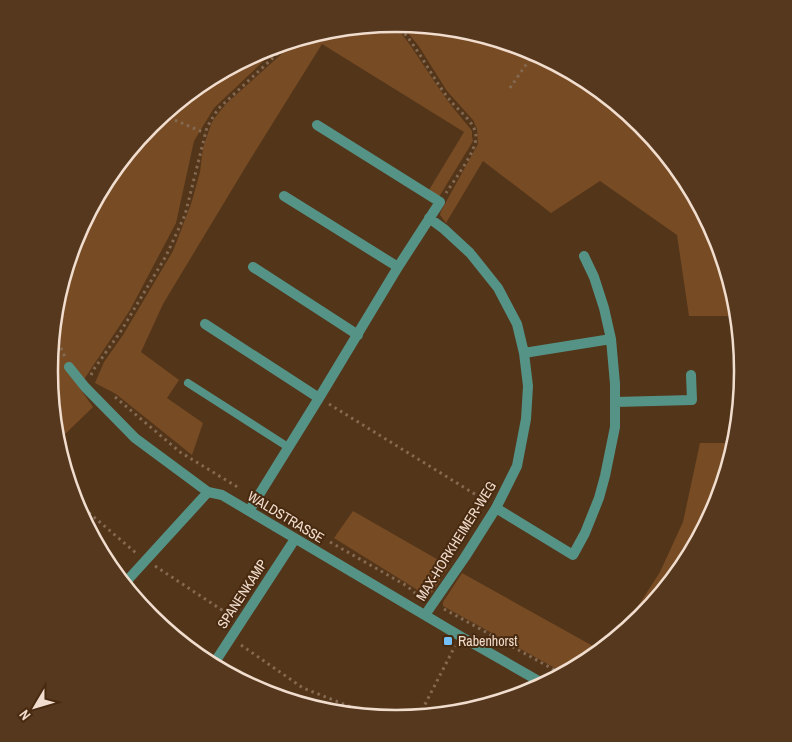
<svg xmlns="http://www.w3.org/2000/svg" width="792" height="742" font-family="'Archivo Narrow',sans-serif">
<rect width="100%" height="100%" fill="#53351a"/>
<path fill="#774b24" d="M 393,24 C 412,44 425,69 441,91 C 450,105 462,118 472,131 L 472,136 L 473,141 L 439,197 L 429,190 L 464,132 L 322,44 L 248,163 L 163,304 L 141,352 L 179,380 L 167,398 L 203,423 L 192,455 L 116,394 L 95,383 L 104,362 L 123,335 L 173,251 L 191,204 L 200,172 L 203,148 L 209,130 L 212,122 L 220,111 L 227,103 L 297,40 L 329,30 Z
M 400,24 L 464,30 L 529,50 L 589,82 L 642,126 L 685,178 L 717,238 L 737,304 L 738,316 L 689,316 L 677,235 L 600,181 L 551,213 L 483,161 L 446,223 L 440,215 L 441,211 L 478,144 L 477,129 L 473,120 L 447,91 L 418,45 Z
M 284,44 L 271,54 L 214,108 L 194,141 L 176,223 L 130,310 L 79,387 L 93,407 L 57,442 L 49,371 L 55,303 L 75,238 L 107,178 L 151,125 L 203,82 L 263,50 Z
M 736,440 L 717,504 L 685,564 L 641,617 L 620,634 L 660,572 L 683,522 L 700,443 L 728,443 Z
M 353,511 L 449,566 L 430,596 L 426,597 L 419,594 L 416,589 L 334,538 Z
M 462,573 L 600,650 L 589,660 L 564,673 L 443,606 L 443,602 Z"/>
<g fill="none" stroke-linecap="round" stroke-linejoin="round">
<path stroke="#856a52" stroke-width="3" stroke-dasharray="2.5 4" stroke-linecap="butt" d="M 396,24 C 418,46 430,75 449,99 C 457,110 475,121 476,136 C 477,151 454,180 446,193
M 510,88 L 534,53
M 163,115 L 205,133
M 53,330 L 65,357
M 91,375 L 94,369 L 121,331 L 166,256 L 185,215 L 207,127 L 218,109 L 290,42
M 115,397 L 180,452 L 239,488
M 329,404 L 486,501
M 74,500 L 136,553
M 330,542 L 407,586 L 415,593
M 155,566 L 231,616
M 444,609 L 562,674
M 241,645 L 303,688 L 356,709
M 419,716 L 455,646"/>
<path stroke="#559387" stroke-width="8" d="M 188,383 L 288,447"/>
<path stroke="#559387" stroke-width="10" d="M 284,196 L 398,267
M 253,267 L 358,335
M 205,324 L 319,398
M 524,353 L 611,339
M 69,367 L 85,387 L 135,438 L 208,492 L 222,495 L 460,636 L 544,684
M 615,402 L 692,400 L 691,375
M 496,508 L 573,555 L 585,533 L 599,498 L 605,476 L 615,427 L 615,384 L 611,339 L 604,308 L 594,277 L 584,256
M 249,511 L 319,398 L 398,267 L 440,202 L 317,125
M 124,584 L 208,492
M 425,615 L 465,557 L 496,508 L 517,466 L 526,419 L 528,386 L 524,353 L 517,324 L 498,288 L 470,253 L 444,229 L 429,218
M 213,665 L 295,539"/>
</g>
<rect fill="#73c1f6" stroke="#482a10" stroke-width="2" x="443" y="636" width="10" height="10" rx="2.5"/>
<g text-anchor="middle" stroke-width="4" stroke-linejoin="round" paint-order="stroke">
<g font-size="14" fill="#f1ddce" stroke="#482a10">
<text transform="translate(286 517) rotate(31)" y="5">WALDSTRASSE</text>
<text transform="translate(456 541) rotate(-58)" y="5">MAX-HORKHEIMER-WEG</text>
<text transform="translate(242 594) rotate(-57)" y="5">SPANENKAMP</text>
</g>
<g font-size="14" fill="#f1ddce" stroke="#482a10" text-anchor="start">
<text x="458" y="646">Rabenhorst</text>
</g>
</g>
<path d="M0 0H792V742H0ZM396 32H396A338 338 0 0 1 734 370V372A338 338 0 0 1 396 710H396A338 338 0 0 1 58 372V370A338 338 0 0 1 396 32Z" fill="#56381f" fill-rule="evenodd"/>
<path fill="none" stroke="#f1ddce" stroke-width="2.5" d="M396 32H396A338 338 0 0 1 734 370V372A338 338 0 0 1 396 710H396A338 338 0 0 1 58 372V370A338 338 0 0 1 396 32Z"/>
<g transform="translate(35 707) rotate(232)" stroke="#482a10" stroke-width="4" paint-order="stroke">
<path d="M0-4L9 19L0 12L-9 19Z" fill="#f1ddce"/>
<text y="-8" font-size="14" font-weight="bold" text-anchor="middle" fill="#f1ddce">N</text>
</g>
</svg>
